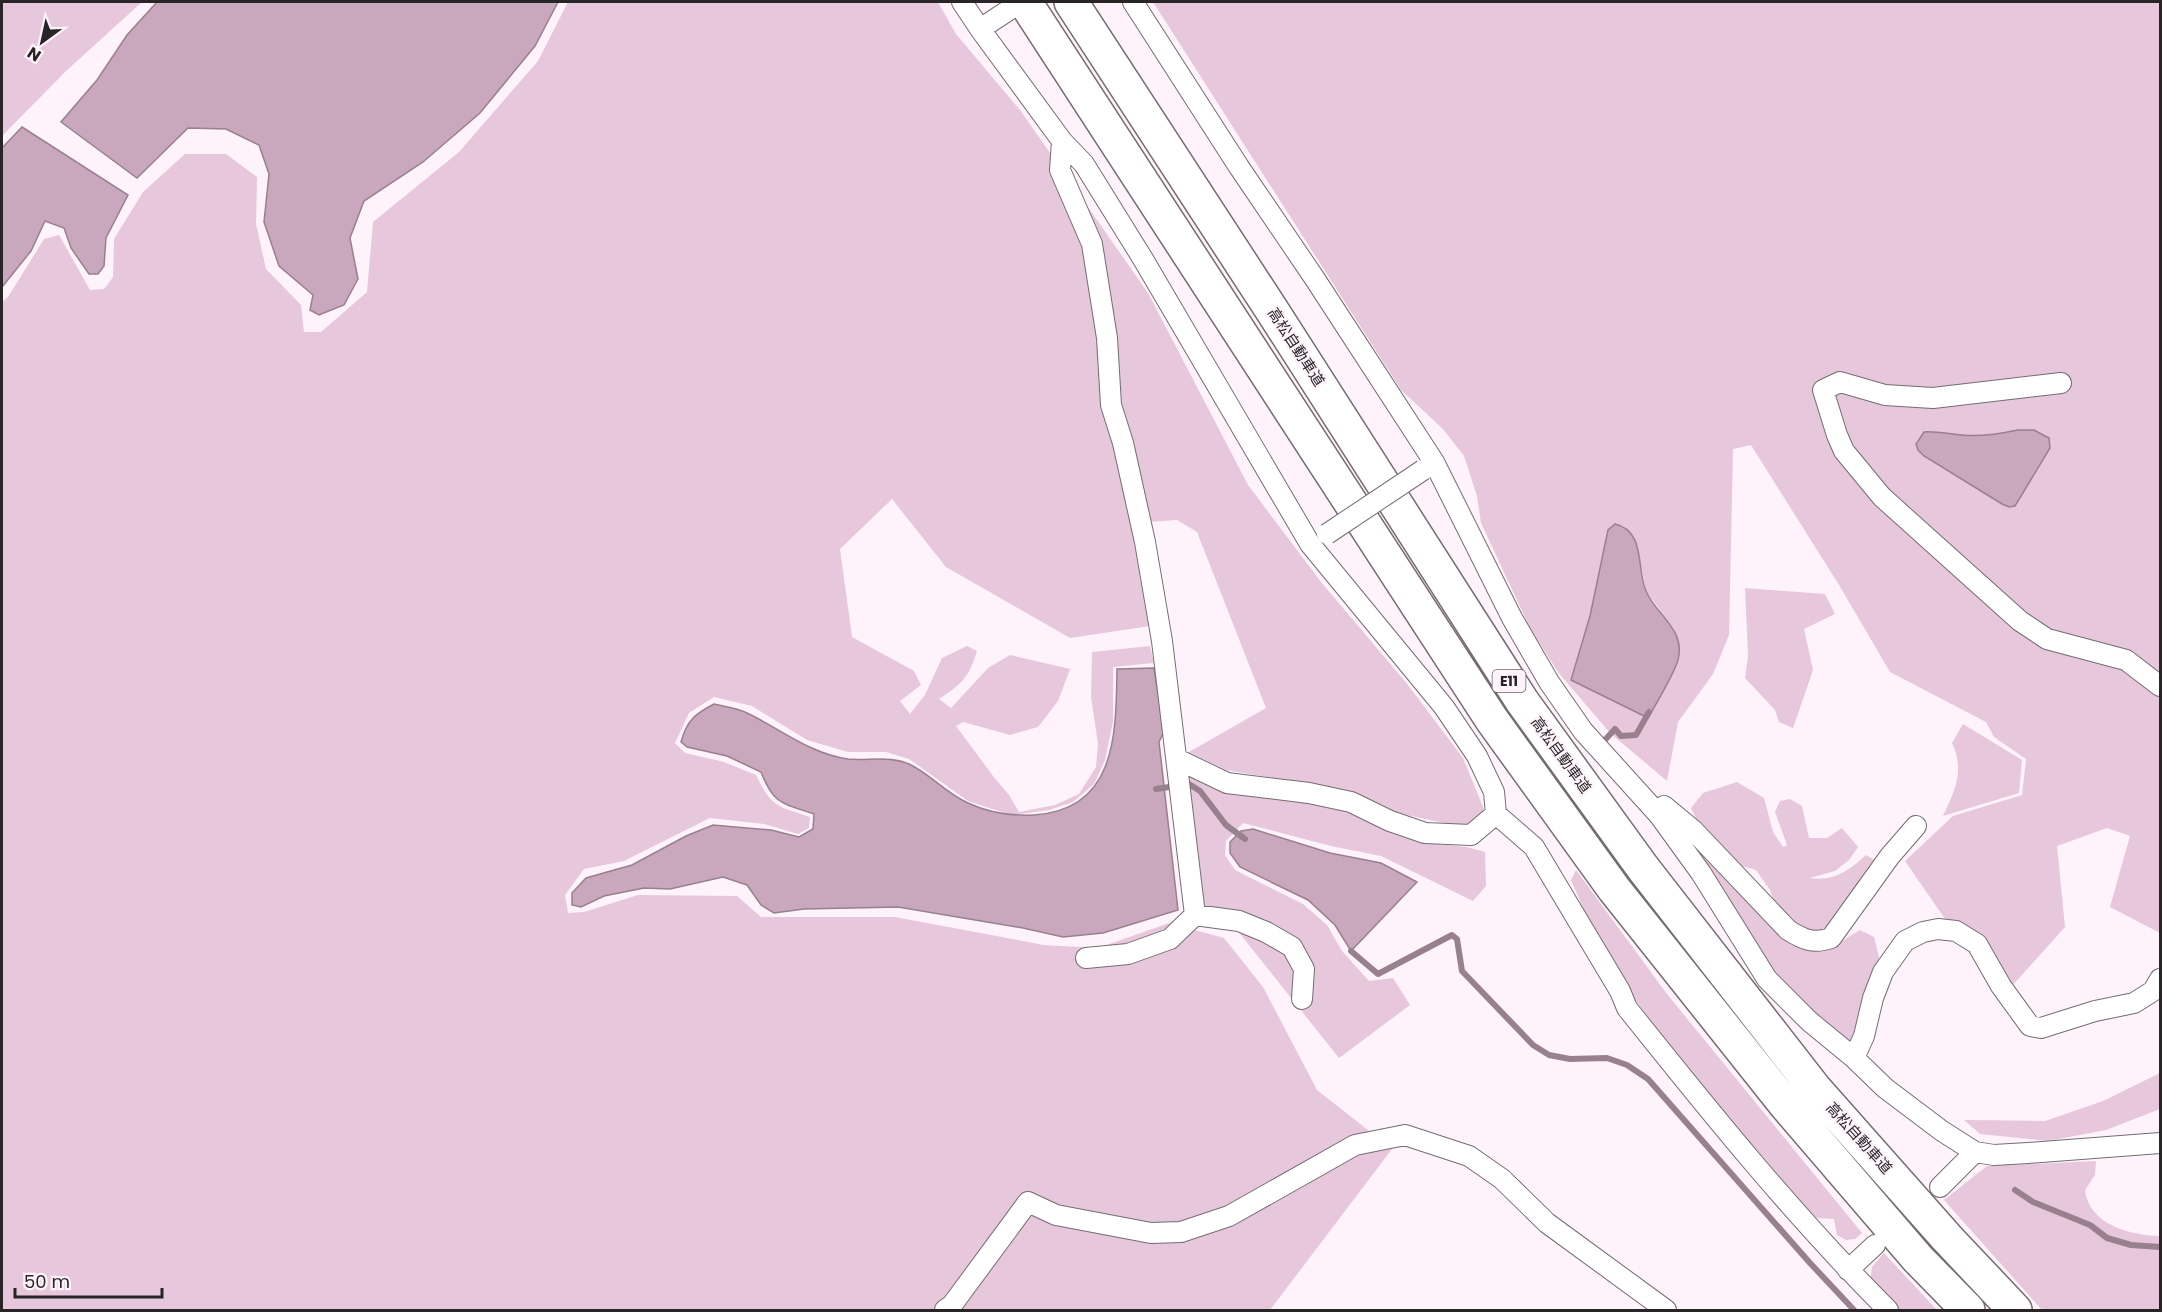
<svg xmlns="http://www.w3.org/2000/svg" width="2162" height="1312" font-family="Poppins,'Noto Sans JP',sans-serif">
<rect width="100%" height="100%" fill="#fef3fa"/>
<path fill="#e7c7db" fill-rule="evenodd" d="M 2,2 L 142,2 L 66,71 L 2,136 Z
M 568,2 L 938,2 L 956,34 L 1020,110 L 1148,293 L 1248,485 L 1321,582 L 1408,685 L 1463,758 L 1485,812 L 1468,826 L 1454,825 L 1392,812 L 1351,791 L 1226,770 L 1189,752 L 1266,708 L 1197,532 L 1177,520 L 1133,523 L 1150,626 L 1070,638 L 946,567 L 892,499 L 840,549 L 852,637 L 914,671 L 921,685 L 900,701 L 910,714 L 925,695 L 942,658 L 967,646 L 977,651 C 969,677 962,684 939,699 L 951,708 L 988,668 L 1010,655 L 1070,669 L 1058,701 L 1038,727 L 1010,735 L 963,722 L 956,726 L 993,776 L 1009,795 L 1019,812 L 1055,805 L 1079,794 L 1096,767 L 1098,744 L 1091,697 L 1092,652 L 1150,646 L 1154,663 L 1113,667 L 1113,722 L 1105,760 L 1094,784 L 1073,802 L 1049,810 L 1020,814 L 1011,815 L 968,801 L 909,759 L 886,752 L 848,752 L 807,740 L 752,706 L 714,697 L 689,713 L 675,743 L 685,753 L 724,762 L 756,775 C 772,808 777,806 810,817 L 809,828 L 798,834 L 764,824 L 710,818 L 624,861 L 584,869 L 565,895 L 568,913 L 584,912 L 638,895 L 737,896 L 761,917 L 895,917 L 1044,945 L 1098,948 L 1169,923 L 1224,938 L 1263,987 L 1317,1090 L 1392,1149 L 1270,1310 L 2,1310 L 2,302 L 8,297 L 44,239 L 59,235 L 90,290 L 104,289 L 113,277 L 114,239 L 143,192 L 185,154 L 226,154 L 257,177 L 256,224 L 266,269 L 301,305 L 304,332 L 321,332 L 367,292 L 373,222 L 459,152 L 538,61 Z
M 1153,2 L 2160,2 L 2160,933 L 2110,907 L 2130,836 L 2107,828 L 2057,846 L 2065,927 L 2011,987 L 1979,933 L 1945,919 L 1905,861 L 1953,816 L 2022,795 L 2026,759 L 1994,737 L 1986,722 L 1890,672 L 1839,585 L 1751,445 L 1733,449 L 1729,635 L 1713,674 L 1678,722 L 1667,781 L 1610,733 L 1558,672 L 1530,628 L 1481,523 L 1477,496 L 1464,456 L 1443,429 L 1401,390 ZM 2018,430 L 2034,430 L 2049,438 L 2009,507 L 2002,504 L 1924,456 L 1964,436 L 1993,436 ZM 1637,544 L 1646,591 L 1675,630 L 1572,679 L 1590,616 Z
M 1745,588 L 1825,594 L 1835,614 L 1804,629 L 1813,670 L 1793,728 L 1779,722 L 1775,710 L 1745,678 L 1748,656 Z
M 1963,724 L 2022,760 L 2019,793 L 1943,816 C 1955,790 1965,771 1952,743 Z
M 1187,772 L 1343,807 L 1371,818 L 1418,842 L 1467,847 L 1485,852 L 1486,886 L 1473,901 L 1381,856 L 1331,846 L 1243,823 L 1226,841 L 1225,855 L 1235,870 L 1303,904 L 1327,925 L 1342,951 L 1369,981 L 1393,978 L 1410,1005 L 1339,1058 L 1229,920 L 1202,908 Z
M 1737,782 L 1764,798 L 1773,832 L 1783,847 L 1787,845 L 1775,812 L 1780,801 L 1790,799 L 1802,806 L 1809,838 L 1827,838 L 1842,828 L 1858,847 L 1849,860 L 1835,871 L 1810,878 C 1833,882 1850,870 1866,855 L 1875,860 L 1835,925 L 1822,932 L 1800,932 L 1777,910 L 1770,890 L 1756,870 L 1738,865 L 1699,825 L 1691,808 L 1703,793 Z
M 1677,826 L 1797,945 L 1813,951 L 1837,944 L 1860,930 L 1874,937 L 1880,961 L 1856,1042 L 1839,1037 L 1767,967 Z
M 1576,870 L 1667,994 L 1862,1233 L 1855,1239 L 1846,1240 L 1837,1235 L 1834,1219 L 1817,1218 L 1798,1200 L 1744,1138 L 1679,1058 L 1630,993 L 1584,910 L 1571,880 Z
M 2160,1073 L 2160,1109 L 2106,1130 L 2048,1141 L 1980,1134 L 1964,1120 L 2045,1121 L 2103,1101 Z
M 2096,1161 L 2095,1175 L 2085,1190 C 2089,1225 2130,1235 2160,1236 L 2160,1310 L 2042,1310 L 1944,1200 L 1987,1166 Z
M 1884,1253 L 1937,1310 L 1900,1310 L 1870,1282 L 1872,1267 Z"/>
<path fill="#c9a7bc" stroke="#99808f" stroke-width="1.5" d="M 157,2 L 558,2 L 535,46 L 480,113 L 423,162 L 364,201 L 350,238 L 358,279 L 344,305 L 319,315 L 310,310 L 313,295 L 279,266 L 264,222 L 269,174 L 259,145 L 226,129 L 188,128 L 137,178 L 61,122 L 97,80 L 127,35 Z
M 22,127 L 128,195 L 106,238 L 104,266 L 98,274 L 89,274 L 71,248 L 64,228 L 45,221 L 31,251 L 2,287 L 2,148 Z
M 2018,430 L 2034,430 L 2049,438 L 2050,448 L 2015,506 L 2009,507 L 2002,504 L 1924,456 L 1918,450 L 1916,444 L 1924,432 C 1937,431 1949,434 1962,435 C 1981,437 1999,434 2018,430 Z
M 1615,524 C 1646,531 1636,568 1646,591 C 1656,615 1686,629 1678,660 C 1674,674 1656,704 1648,718 L 1571,680 L 1590,616 L 1608,530 Z
M 1154,668 L 1164,732 L 1159,742 L 1178,910 L 1103,933 L 1063,937 L 1023,928 L 898,907 L 804,909 L 774,913 L 761,905 L 747,885 L 723,877 L 670,889 L 644,888 L 604,896 L 581,907 L 572,905 L 572,893 L 586,878 L 632,865 L 686,836 L 713,825 L 771,830 L 799,837 L 813,829 L 814,814 C 782,803 774,805 761,772 L 727,756 L 687,747 L 681,742 C 687,720 695,714 714,704 C 726,707 739,708 749,714 C 782,730 811,754 848,759 C 869,761 892,755 911,765 C 931,775 947,794 968,803 C 989,813 1011,816 1034,815 C 1117,810 1116,733 1117,669 Z
M 1253,829 L 1330,853 L 1381,863 L 1417,882 L 1351,951 L 1335,925 L 1308,900 L 1240,867 L 1230,853 L 1230,842 L 1241,831 Z"/>
<g fill="none" stroke-linecap="round" stroke-linejoin="round">
<path stroke="#99808f" stroke-width="6" d="M 1603,742 L 1615,729 L 1621,736 L 1636,735 L 1649,712
M 1156,789 L 1189,784 L 1200,791 L 1226,825 L 1245,839
M 1351,951 L 1378,974 L 1452,935 L 1457,939 L 1462,971 L 1533,1045 L 1549,1055 L 1570,1059 L 1607,1058 L 1627,1065 L 1648,1079 L 1810,1263 L 1854,1310
M 2015,1190 L 2033,1202 L 2090,1225 L 2107,1238 L 2131,1245 L 2160,1247"/>
<defs>
<path id="minor" d="M 962,2 L 980,29 L 1062,141 L 1084,164 L 1143,259 L 1310,544 L 1444,707 L 1477,756 L 1494,792 L 1496,814 L 1534,847 L 1620,991 L 1627,1008 C 1710,1112 1794,1216 1888,1310
M 1133,2 L 1239,167 L 1315,279 L 1434,462 L 1512,618 L 1549,682 L 1583,731 L 1659,815 L 1701,873 L 1767,979 L 1809,1021 L 1854,1058 L 1885,1088 L 1942,1131 L 1975,1152 L 1994,1155 L 2028,1153 L 2160,1143
M 980,29 L 1021,2
M 1062,141 L 1060,170 L 1092,244 L 1107,338 L 1111,405 L 1123,443 L 1145,542 L 1162,641 L 1195,915
M 2061,383 L 1933,398 L 1885,395 L 1840,382 L 1823,390 L 1837,435 L 1844,451 L 1882,497 L 2020,621 L 2047,639 L 2126,660 L 2160,686
M 1177,759 L 1227,783 L 1309,793 L 1351,802 L 1390,821 L 1425,833 L 1471,835 L 1496,814
M 1658,810 L 1664,806 L 1693,830 L 1788,930 C 1804,940 1814,944 1831,938 L 1890,856 L 1916,826
M 1195,915 L 1239,921 L 1266,932 L 1292,947 L 1304,969 L 1302,999
M 1086,958 L 1128,954 L 1170,939 L 1195,915
M 1854,1058 L 1864,1036 L 1873,998 L 1883,972 L 1905,941 L 1923,932 L 1938,929 L 1956,931 L 1977,944 L 2001,986 L 2030,1026 L 2041,1028 L 2095,1011 L 2134,1003 L 2153,991 L 2160,979
M 1940,1187 L 1975,1152
M 1848,1270 L 1875,1245
M 945,1310 L 952,1305 L 1028,1202 L 1056,1215 L 1151,1233 L 1181,1232 L 1229,1216 L 1355,1145 L 1405,1135 L 1469,1156 L 1502,1179 L 1547,1223 L 1666,1310"/>
<path id="motorway" d="M 1025,2 L 1492,720 L 1614,889 L 1785,1104 L 1918,1259 L 1968,1310
M 1071,2 L 1275,315 L 1522,701 L 1643,868 L 1815,1089 L 1947,1238 L 2015,1310"/>
</defs>
<use href="#minor" stroke="#756c72" stroke-width="22"/>
<use href="#motorway" stroke="#756c72" stroke-width="36"/>
<use href="#minor" stroke="#fff" stroke-width="20"/>
<use href="#motorway" stroke="#fff" stroke-width="33"/>
<defs>
<path id="minor-bridge" d="M 1327,534 L 1423,470"/>
</defs>
<use href="#minor-bridge" stroke="#756c72" stroke-width="22" stroke-linecap="butt"/>
<use href="#minor-bridge" stroke="#fff" stroke-width="20"/>
</g>
<g text-anchor="middle" stroke-width="4.5" stroke-linejoin="round" paint-order="stroke">
<rect fill="#fef3fa" stroke="#696366" stroke-width="1.5" x="1492.5" y="670" width="33" height="22" rx="4.5"/>
<g font-size="14" font-weight="bold" fill="#292527">
<text x="1509" y="686">E11</text>
</g>
<g font-size="15" fill="#292527" stroke="#fef3fa">
<text transform="translate(1296 347) rotate(57)" y="5">高松自動車道</text>
<text transform="translate(1561 755) rotate(54)" y="5">高松自動車道</text>
<text transform="translate(1859 1138) rotate(48)" y="5">高松自動車道</text>
</g>
</g>
<rect width="2162" height="1312" fill="none" stroke="#292527" stroke-width="6"/>
<g transform="translate(42 42) rotate(213)" stroke="#fef3fa" stroke-width="4.5" paint-order="stroke">
<path d="M0-4.5L10 22L0 15L-10 22Z" fill="#292527"/>
<text y="-9" font-size="16" font-weight="bold" text-anchor="middle" fill="#292527">N</text>
</g>
<path d="M15 1288v9h147v-9" fill="none" stroke="#292527" stroke-width="3"/>
<text x="24" y="1288" font-size="18" fill="#292527" stroke="#fef3fa" stroke-width="4.5" paint-order="stroke">50 m</text>
</svg>
